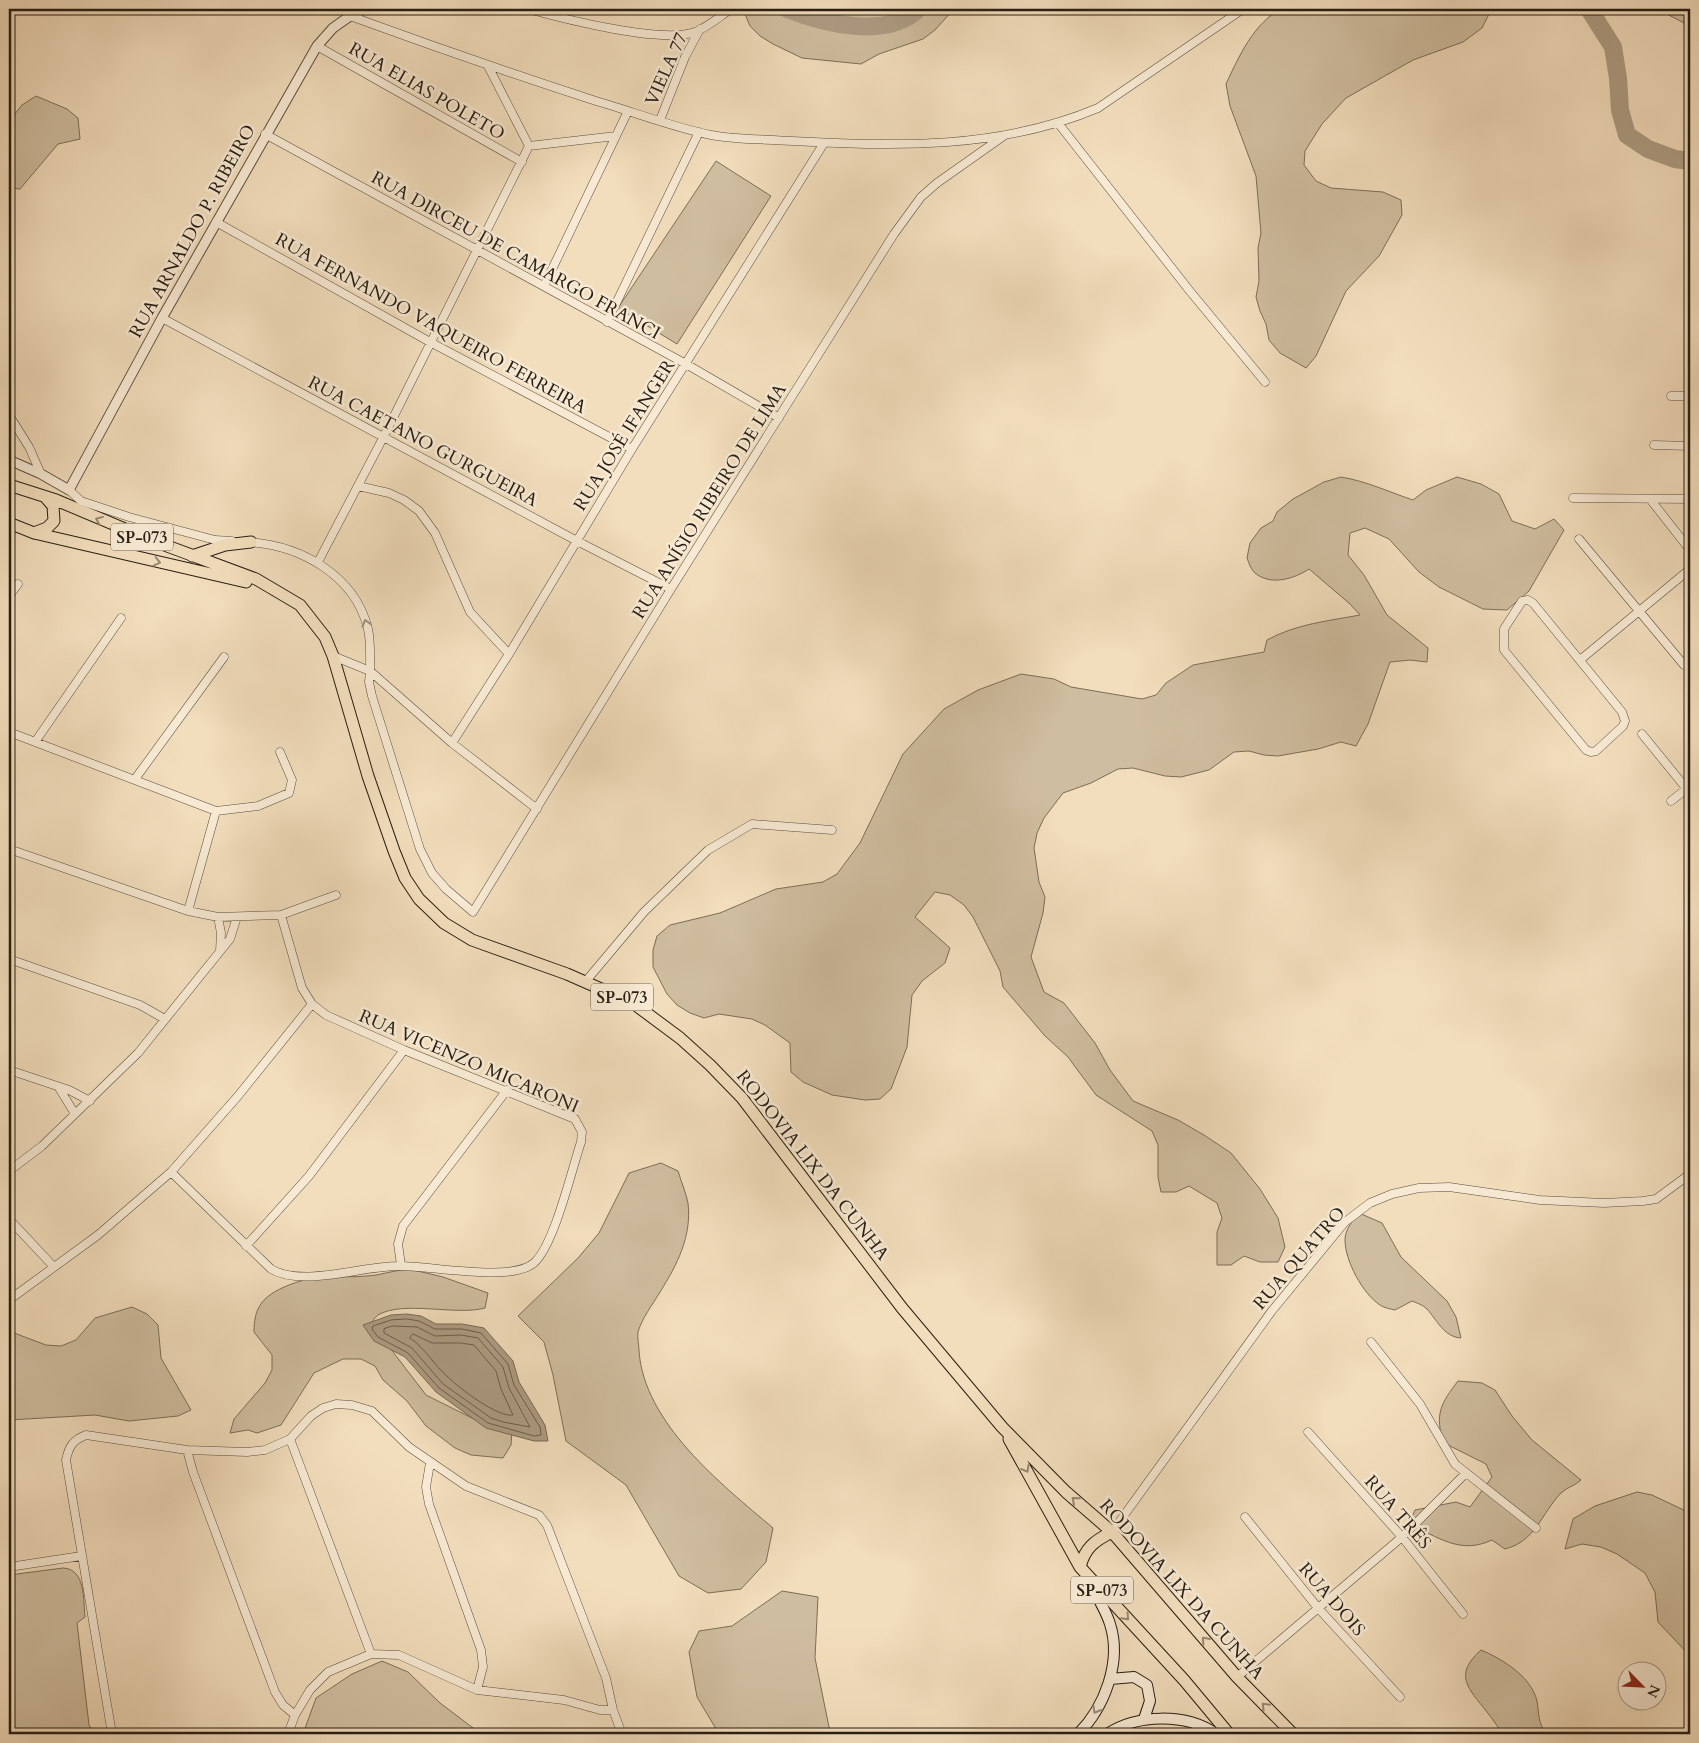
<svg xmlns="http://www.w3.org/2000/svg" width="1699" height="1743" font-family="Cardo,serif">
<rect width="100%" height="100%" fill="#f2ddbc"/>
<filter id="stains"><feTurbulence type="fractalNoise" baseFrequency=".004" numOctaves="4"/><feColorMatrix values="0 0 0 0 .2 0 0 0 0 .09 0 0 0 0 .02 0 0 0 .5 -.17"/></filter>
<radialGradient id="worn" r=".72"><stop offset=".6" stop-color="#630" stop-opacity="0"/><stop offset="1" stop-color="#630" stop-opacity=".3"/></radialGradient>
<path fill="#cfbd9f" stroke="#7b6e59" d="M 743,9 L 954,9 L 935,30 L 923,39 L 879,54 L 861,64 L 802,58 L 773,44 L 760,36 L 750,26 Z
M 1281,9 L 1484,9 L 1490,12 L 1482,28 L 1463,42 L 1413,60 L 1346,98 L 1322,124 L 1305,151 L 1304,165 L 1316,181 L 1331,188 L 1383,192 L 1401,200 L 1402,215 L 1379,256 L 1346,291 L 1316,356 L 1306,368 L 1280,353 L 1269,340 L 1266,324 L 1260,311 L 1256,297 L 1259,281 L 1258,248 L 1261,233 L 1256,176 L 1230,106 L 1226,84 C 1239,56 1254,23 1281,9 Z
M 1657,9 L 1690,9 L 1690,26 Z
M 36,96 L 67,109 L 78,118 L 80,139 L 58,144 L 20,189 L 9,188 L 9,121 L 22,105 Z
M 716,161 L 771,196 L 677,344 L 618,308 Z
M 1341,477 C 1366,481 1389,492 1413,500 L 1426,490 L 1457,477 L 1481,484 L 1499,494 L 1512,521 L 1535,529 L 1554,519 L 1564,530 L 1529,591 L 1507,610 L 1483,609 L 1439,587 L 1419,572 L 1389,539 L 1365,528 L 1350,533 L 1348,555 L 1364,575 L 1387,615 L 1428,648 L 1427,662 L 1410,660 L 1390,662 L 1368,724 L 1356,746 L 1341,742 L 1318,749 L 1278,756 L 1264,755 L 1249,751 L 1234,752 L 1209,770 L 1181,777 L 1165,776 L 1133,768 L 1118,769 L 1091,783 L 1063,793 L 1044,818 L 1037,833 L 1034,848 L 1039,882 L 1045,897 L 1043,913 L 1031,957 L 1044,992 L 1064,1003 L 1095,1043 L 1110,1070 L 1133,1101 L 1178,1120 L 1204,1135 L 1231,1153 L 1260,1189 L 1278,1218 L 1285,1247 L 1278,1262 L 1260,1262 L 1244,1256 L 1231,1265 L 1217,1265 L 1217,1232 L 1222,1218 L 1217,1203 L 1189,1186 L 1176,1192 L 1161,1192 L 1158,1177 L 1158,1145 L 1152,1131 L 1096,1095 L 1068,1057 L 1045,1036 L 1003,987 L 1000,971 L 973,917 L 964,905 L 950,895 L 935,892 L 915,917 L 950,948 L 945,963 L 922,981 L 912,995 L 907,1047 L 891,1089 L 880,1099 L 865,1100 L 832,1095 L 803,1082 L 791,1072 L 790,1043 L 765,1025 L 752,1019 L 719,1014 L 704,1018 L 690,1013 L 677,1005 L 667,994 L 653,967 L 653,950 L 657,936 L 670,925 L 720,913 L 776,889 L 823,882 L 837,874 L 860,843 L 903,754 L 944,709 L 978,690 L 1021,674 L 1054,679 L 1071,687 L 1142,699 L 1156,695 L 1166,683 L 1193,665 L 1264,652 L 1267,640 C 1296,624 1328,621 1360,615 L 1350,604 L 1309,569 C 1294,579 1270,586 1255,573 C 1251,570 1249,563 1247,558 L 1250,543 L 1261,528 L 1273,521 L 1277,512 L 1293,499 L 1324,482 Z
M 661,1163 L 678,1171 C 681,1181 686,1193 688,1203 C 692,1236 677,1265 660,1292 C 653,1304 642,1318 638,1332 C 637,1337 639,1345 639,1351 C 644,1423 721,1484 773,1528 L 766,1562 L 741,1589 L 708,1593 L 679,1576 L 626,1485 L 566,1441 L 553,1375 L 544,1342 L 518,1316 L 578,1258 L 599,1233 L 629,1173 Z
M 1359,1213 L 1382,1223 L 1401,1257 L 1447,1301 L 1456,1317 L 1461,1338 C 1444,1337 1437,1320 1427,1309 C 1423,1305 1417,1303 1412,1301 L 1395,1310 C 1391,1309 1384,1308 1380,1305 C 1363,1294 1345,1261 1345,1240 C 1345,1229 1353,1220 1359,1213 Z
M 409,1269 L 443,1277 L 488,1293 L 485,1308 C 456,1316 403,1300 378,1315 C 375,1317 371,1324 368,1327 L 387,1344 L 426,1395 L 482,1423 L 512,1429 L 511,1445 L 503,1458 L 471,1455 L 455,1448 L 426,1426 L 407,1401 L 383,1380 L 375,1366 L 361,1359 L 343,1359 L 314,1373 L 281,1425 L 257,1433 L 248,1430 L 230,1433 L 234,1419 L 265,1383 L 272,1370 L 272,1355 L 254,1332 C 254,1309 261,1298 282,1288 C 319,1271 338,1280 376,1275 C 387,1273 397,1270 409,1269 Z
M 132,1307 L 147,1314 L 158,1325 L 161,1358 L 191,1410 L 178,1416 L 129,1421 L 95,1415 L 9,1420 L 9,1331 L 46,1345 L 61,1346 L 76,1340 L 95,1318 Z
M 1458,1381 L 1482,1383 L 1495,1390 L 1512,1416 L 1532,1440 L 1581,1480 C 1575,1486 1567,1487 1561,1493 C 1541,1514 1536,1541 1505,1549 L 1492,1540 C 1460,1555 1438,1537 1409,1524 L 1415,1510 L 1456,1502 L 1470,1507 L 1492,1477 L 1486,1464 L 1444,1443 C 1434,1415 1441,1403 1458,1381 Z
M 1637,1492 L 1652,1495 L 1690,1513 L 1690,1656 L 1658,1622 L 1655,1592 L 1645,1573 L 1617,1554 L 1601,1547 L 1582,1544 L 1565,1549 L 1573,1519 L 1595,1506 Z
M 63,1568 C 86,1569 83,1600 85,1617 L 77,1623 L 89,1725 L 95,1734 L 9,1734 L 9,1575 Z
M 782,1591 L 818,1597 L 815,1658 L 829,1727 L 834,1734 L 719,1734 L 697,1697 L 689,1652 L 699,1631 L 732,1626 Z
M 1481,1650 C 1502,1659 1531,1676 1537,1701 C 1539,1713 1538,1725 1547,1734 L 1504,1734 C 1497,1727 1493,1719 1487,1712 C 1468,1688 1453,1675 1481,1650 Z
M 382,1661 L 408,1672 L 440,1703 L 481,1734 L 303,1734 L 316,1698 L 352,1674 Z"/>
<path fill="#ad9c83" stroke="#776a56" d="M 407,1314 L 421,1316 L 436,1324 L 462,1324 L 484,1328 L 513,1361 L 519,1382 L 545,1425 L 548,1441 L 534,1441 L 486,1428 L 436,1392 L 405,1357 L 374,1341 L 363,1325 L 391,1315 Z"/>
<g fill="none" stroke-linecap="round" stroke-linejoin="round">
<path stroke="#6a5d4b" stroke-width="1" d="M 407,1319 L 419,1321 L 435,1329 L 462,1329 L 481,1333 L 508,1364 L 514,1385 L 540,1427 L 541,1435 L 534,1436 L 488,1423 L 439,1388 L 408,1353 L 378,1337 L 372,1329 L 373,1326 L 391,1320 Z
M 393,1326 L 417,1327 L 435,1336 L 461,1335 L 478,1338 L 503,1367 L 509,1388 L 530,1427 L 503,1422 L 491,1418 L 443,1384 L 412,1348 L 384,1333 L 384,1329 Z
M 413,1334 L 432,1343 L 461,1343 L 474,1345 L 496,1371 L 501,1389 L 513,1415 C 498,1418 459,1388 448,1377 C 434,1365 425,1348 410,1338 Z"/>
<path stroke="#ad9c83" stroke-width="18" d="M 787,9 C 822,23 887,40 918,9
M 1589,9 L 1613,47 L 1618,78 L 1620,110 L 1627,135 L 1648,149 L 1675,159 L 1690,161"/>
<defs>
<path id="minor" d="M 528,9 C 564,19 662,44 695,32 C 708,27 719,17 731,9
M 350,16 C 432,46 513,74 596,101 C 634,112 672,127 711,135 C 737,140 766,139 792,141 C 896,147 1001,149 1098,108 L 1243,9
M 350,16 L 367,9
M 317,46 L 522,162
M 488,66 L 529,146
M 660,120 L 685,57 L 700,29
M 1058,123 L 1189,290 L 1265,382
M 265,134 L 686,364 L 779,418
M 529,146 L 616,136
M 216,222 L 430,342 L 632,449
M 544,286 L 628,111
M 162,318 L 577,541 L 671,589
M 607,322 L 699,132
M 1671,396 L 1690,396
M 9,415 L 29,447 L 41,474
M 1654,445 L 1690,446
M 358,486 L 389,493 L 404,500 L 419,511 L 435,533 L 470,612 L 509,654
M 69,490 L 81,501 L 129,517 L 215,540 L 232,541
M 1573,498 L 1690,499
M 1650,499 L 1690,550
M 1579,539 L 1684,665
M 248,542 C 300,545 355,575 368,629 C 371,643 370,657 370,671 L 452,743 L 537,809
M 318,562 L 384,436 L 529,146
M 9,596 L 18,584
M 1528,600 L 1533,603 L 1622,712 L 1625,721 L 1623,726 L 1596,751 L 1591,752 L 1586,750 L 1504,650 L 1504,629 L 1522,601 Z
M 333,656 L 370,671 L 369,682 L 372,696 L 420,849 L 432,873 L 446,889 L 473,912 L 671,589 L 894,234 L 921,197 L 937,183 L 1005,135
M 1580,660 L 1690,569
M 9,732 L 216,811 L 258,806 L 289,793 L 292,780 L 280,752
M 1642,734 L 1690,793
M 35,742 L 121,618
M 452,743 L 509,654 L 632,449 L 824,143
M 135,779 L 224,657
M 1671,801 L 1689,787
M 9,849 L 188,911 L 218,917 L 281,915 L 336,895
M 188,911 L 216,811
M 218,917 L 221,933 L 220,951
M 9,959 L 140,1005 L 163,1018
M 586,981 L 644,912 L 708,850 L 752,824 L 832,830
M 9,1070 L 69,1090 L 90,1101
M 59,1088 L 75,1114
M 9,1171 L 42,1146 L 138,1053 L 230,939 L 237,917
M 171,1172 L 271,1269 C 303,1288 364,1265 401,1266 C 432,1266 514,1283 535,1262 C 555,1242 571,1172 581,1142 L 582,1132 L 575,1119 L 404,1050 L 326,1015 L 312,1004 L 302,988 L 281,915
M 9,1219 L 54,1267
M 246,1246 L 309,1176 L 404,1050
M 401,1265 L 398,1244 L 403,1226 L 507,1090
M 9,1300 L 98,1235 L 171,1172 L 238,1096 L 312,1004
M 1371,1342 L 1420,1404 L 1455,1464 L 1536,1528
M 1308,1432 L 1402,1537 L 1463,1614
M 290,1439 L 371,1654
M 187,1450 L 193,1472 L 275,1692 L 283,1705 L 295,1715
M 430,1463 L 426,1487 L 429,1504 L 481,1650 L 483,1667 L 477,1690
M 1245,1517 L 1318,1608 L 1400,1697
M 1112,1532 L 1271,1312 L 1345,1222 L 1370,1203 L 1392,1194 L 1419,1188 L 1449,1187 L 1540,1200 L 1604,1203 L 1643,1201 L 1656,1199 L 1690,1174
M 9,1567 L 81,1556
M 1237,1677 L 1402,1537 L 1465,1474
M 112,1734 L 66,1460 C 69,1446 73,1440 86,1435 L 187,1450 L 247,1452 L 265,1450 L 290,1439 L 311,1416 L 323,1408 L 336,1404 L 352,1405 L 372,1411 L 409,1447 L 466,1486 L 539,1515 L 547,1525 L 606,1678 L 613,1710 L 622,1734
M 288,1734 L 295,1715 L 310,1690 L 328,1672 L 371,1654 L 399,1655 L 477,1690 L 564,1700 L 600,1710 L 613,1710"/>
<path id="tertiary" d="M 9,460 L 41,474 L 69,490 L 162,318 L 317,46 L 333,28 L 350,16"/>
<path id="secondary" d="M 1110,1679 L 1134,1677 L 1147,1685 L 1150,1701 L 1144,1719
M 1078,1734 C 1105,1707 1122,1661 1110,1624 C 1105,1608 1095,1593 1087,1579
M 1107,1734 C 1137,1714 1186,1713 1216,1734"/>
<path id="primary" d="M 9,485 L 56,500 L 151,540 L 256,579 L 300,605 L 325,637 L 333,656 L 368,776 L 394,851 L 405,878 L 419,899 L 444,923 L 472,940 L 567,974 L 633,1003 L 680,1038 L 710,1065 L 742,1098 L 902,1308 L 1002,1427 L 1066,1492 L 1112,1532 L 1237,1677 L 1293,1734
M 9,523 L 34,533 L 246,582
M 34,533 L 47,528 L 54,521 L 53,506 L 46,498
M 192,556 L 225,545 L 251,542
M 1009,1439 L 1080,1567 L 1184,1680 L 1229,1734
M 1080,1567 C 1085,1548 1094,1541 1112,1532"/>
</defs>
<use href="#minor" stroke="#5a4e3d" stroke-width="9"/>
<use href="#tertiary" stroke="#5a4e3d" stroke-width="11"/>
<use href="#secondary" stroke="#271e13" stroke-width="12"/>
<use href="#primary" stroke="#271e13" stroke-width="13"/>
<use href="#minor" stroke="#f7e9d3" stroke-width="8"/>
<use href="#tertiary" stroke="#f7e9d3" stroke-width="9"/>
<use href="#secondary" stroke="#f7e9d3" stroke-width="10"/>
<use href="#primary" stroke="#f2ddbc" stroke-width="11"/>
</g>
<defs><path id="oneway-chevron" d="M-2-3.5L2.5 0L-2 3.5" fill="none" stroke-width="1.6" stroke-linecap="round" stroke-linejoin="round" transform="scale(1.25)"/></defs>
<g stroke="#978770">
<use href="#oneway-chevron" transform="translate(99 520) rotate(-158)"/>
<use href="#oneway-chevron" transform="translate(157 562) rotate(13)"/>
<use href="#oneway-chevron" transform="translate(1026 1469) rotate(61)"/>
<use href="#oneway-chevron" transform="translate(1075 1500) rotate(-139)"/>
<use href="#oneway-chevron" transform="translate(1126 1617) rotate(47)"/>
<use href="#oneway-chevron" transform="translate(1205 1640) rotate(-131)"/>
<use href="#oneway-chevron" transform="translate(1265 1706) rotate(-134)"/>
</g>
<g stroke="#998e7d">
<use href="#oneway-chevron" transform="translate(366 623) rotate(-106)"/>
<use href="#oneway-chevron" transform="translate(1096 1710) rotate(120)"/>
</g>
<g text-anchor="middle" stroke-width="5" stroke-linejoin="round" paint-order="stroke">
<g fill="#f7e9d3" stroke="#655b4d" stroke-width="1">
<rect x="111" y="523.5" width="62" height="27" rx="4"/>
<rect x="591" y="983.5" width="62" height="27" rx="4"/>
<rect x="1071" y="1576.5" width="62" height="27" rx="4"/>
</g>
<g font-size="16" font-weight="bold" fill="#271e13">
<text x="142" y="543">SP-073</text>
<text x="622" y="1003">SP-073</text>
<text x="1102" y="1596">SP-073</text>
</g>
<g font-size="18" fill="#271e13" stroke="#f7e9d3">
<text transform="translate(666 69) rotate(-66)" y="6">VIELA 77</text>
<text transform="translate(427 91) rotate(30)" y="6">RUA ELIAS POLETO</text>
<text transform="translate(192 231) rotate(-61)" y="6">RUA ARNALDO P. RIBEIRO</text>
<text transform="translate(516 255) rotate(29)" y="6">RUA DIRCEU DE CAMARGO FRANCI</text>
<text transform="translate(431 323) rotate(29)" y="6">RUA FERNANDO VAQUEIRO FERREIRA</text>
<text transform="translate(624 435) rotate(-58)" y="6">RUA JOSÉ IFANGER</text>
<text transform="translate(423 441) rotate(28)" y="6">RUA CAETANO GURGUEIRA</text>
<text transform="translate(709 501) rotate(-58)" y="6">RUA ANÍSIO RIBEIRO DE LIMA</text>
<text transform="translate(469 1061) rotate(23)" y="6">RUA VICENZO MICARONI</text>
<text transform="translate(813 1165) rotate(52)" y="6">RODOVIA LIX DA CUNHA</text>
<text transform="translate(1299 1258) rotate(-49)" y="6">RUA QUATRO</text>
<text transform="translate(1398 1512) rotate(49)" y="6">RUA TRÊS</text>
<text transform="translate(1182 1589) rotate(48)" y="6">RODOVIA LIX DA CUNHA</text>
<text transform="translate(1332 1599) rotate(49)" y="6">RUA DOIS</text>
</g>
</g>
<rect width="1699" height="1743" fill="none" stroke="#f2ddbc" stroke-width="30"/>
<rect x="10" y="10" width="1679" height="1723" fill="none" stroke="#271e13" stroke-width="2.5"/>
<rect x="15" y="15" width="1669" height="1713" fill="none" stroke="#271e13"/>
<g transform="translate(1642 1686) rotate(114)"><circle r="24" fill="#f7e9d3" stroke="#a49886"/>
<path d="M0-4L9 19L0 12L-9 19Z" fill="#8f2418"/>
<text y="-8" font-size="14" font-weight="bold" text-anchor="middle" fill="#271e13">N</text>
</g>
<rect width="100%" height="100%" filter="url(#stains)"/>
<rect width="100%" height="100%" fill="url(#worn)"/>
</svg>
